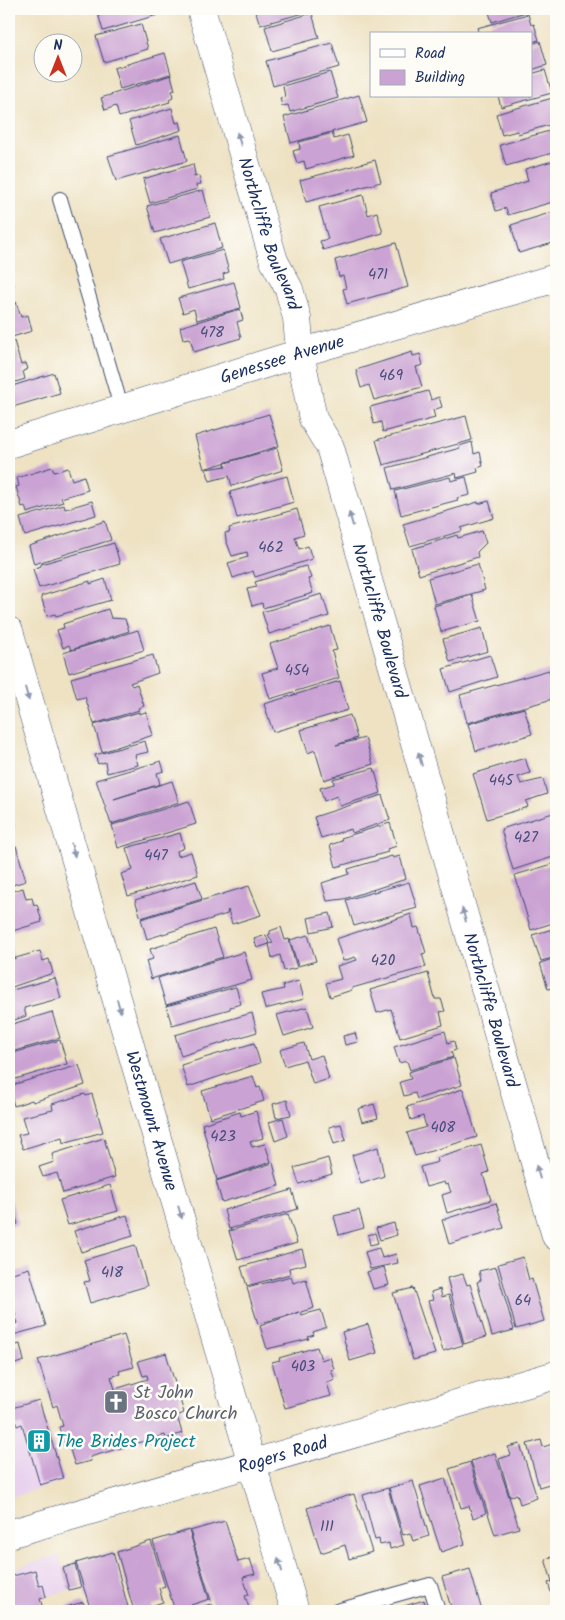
<svg xmlns="http://www.w3.org/2000/svg" width="565" height="1620" font-family="Kalam,sans-serif">
<rect width="100%" height="100%" fill="#fdfcf7"/>
<filter id="ink" filterUnits="userSpaceOnUse"><feTurbulence type="fractalNoise" baseFrequency=".02" numOctaves="2"/><feDisplacementMap in="SourceGraphic" scale="10" xChannelSelector="R" yChannelSelector="G"/><feConvolveMatrix kernelMatrix="1 2 1 2 8 2 1 2 1" color-interpolation-filters="sRGB"/></filter>
<filter id="wash" filterUnits="userSpaceOnUse"><feTurbulence type="fractalNoise" baseFrequency=".0096" numOctaves="4" result="noise"/><feDisplacementMap in="SourceGraphic" scale="20" xChannelSelector="R" yChannelSelector="G"/><feGaussianBlur stdDeviation="1.12" result="paint"/><feColorMatrix in="noise" values="0 0 0 0 0 0 0 0 0 0 0 0 0 0 0 0 0 1.4 0 .05"/><feComposite in="paint" operator="in"/></filter>
<g filter="url(#wash)">
<rect width="100%" height="100%" fill="#eee2c3"/>
<path fill="#e9d2ee" d="M 9,1292 L 18,1323 L 9,1326 Z
M 39,1400 L 64,1481 L 9,1498 L 9,1431 L 18,1428 L 12,1408 Z
M 59,1555 L 69,1590 L 9,1608 L 9,1570 Z"/>
<g id="blocks">
<path fill="#caa2d3" d="M 155,9 L 157,15 L 103,31 L 97,10 Z
M 255,9 L 303,9 L 304,13 L 260,25 Z
M 488,9 L 529,9 L 529,11 L 492,22 Z
M 312,13 L 319,38 L 272,51 L 265,27 Z
M 528,14 L 531,25 L 534,24 L 539,40 L 531,42 L 531,34 L 479,34 L 477,28 Z
M 141,24 L 148,49 L 104,62 L 96,36 Z
M 540,41 L 547,65 L 531,70 L 531,44 Z
M 332,43 L 339,67 L 273,86 L 266,61 Z
M 165,53 L 171,74 L 120,89 L 114,68 Z
M 545,70 L 552,93 L 501,107 L 498,96 L 531,96 L 531,74 Z
M 330,72 L 338,98 L 290,112 L 288,105 L 282,106 L 280,98 L 285,97 L 283,86 Z
M 171,75 L 175,90 L 172,91 L 173,98 L 169,100 L 170,102 L 119,117 L 116,106 L 105,110 L 101,98 Z
M 359,95 L 367,122 L 291,143 L 284,117 Z
M 556,97 L 556,123 L 518,134 L 517,131 L 502,135 L 496,114 Z
M 172,108 L 176,123 L 180,122 L 182,130 L 136,145 L 129,121 Z
M 556,129 L 556,152 L 506,166 L 500,145 Z
M 332,133 L 334,139 L 348,135 L 354,155 L 306,169 L 304,161 L 297,163 L 293,151 L 300,149 L 299,142 Z
M 180,135 L 187,161 L 116,181 L 108,156 Z
M 375,160 L 381,182 L 306,202 L 300,180 Z
M 556,160 L 556,201 L 508,215 L 506,208 L 496,211 L 491,193 L 528,181 L 525,169 Z
M 193,164 L 195,174 L 194,177 L 199,176 L 201,184 L 196,185 L 197,189 L 150,203 L 143,179 Z
M 203,190 L 210,217 L 155,233 L 147,206 Z
M 363,195 L 368,215 L 377,212 L 383,233 L 323,250 L 320,241 L 328,239 L 319,207 Z
M 556,211 L 556,242 L 519,253 L 511,225 Z
M 215,223 L 222,248 L 168,264 L 160,239 Z
M 396,243 L 408,287 L 347,304 L 343,289 L 346,288 L 343,276 L 339,277 L 335,260 Z
M 223,250 L 229,272 L 223,274 L 224,279 L 188,289 L 180,262 Z
M 10,275 L 14,286 L 9,287 L 9,276 Z
M 234,282 L 241,308 L 197,320 L 194,309 L 183,313 L 178,298 Z
M 16,302 L 21,317 L 28,315 L 32,331 L 12,337 L 13,339 L 9,340 L 9,304 Z
M 240,309 L 243,320 L 237,322 L 241,338 L 194,352 L 190,338 L 183,339 L 180,327 Z
M 14,341 L 21,365 L 26,363 L 28,369 L 23,371 L 25,379 L 9,384 L 9,342 Z
M 412,352 L 413,356 L 420,354 L 423,365 L 416,367 L 422,387 L 374,400 L 369,385 L 361,388 L 356,370 Z
M 54,373 L 60,393 L 9,408 L 9,387 Z
M 428,391 L 431,400 L 439,397 L 442,407 L 433,410 L 435,418 L 383,432 L 381,422 L 374,424 L 370,407 Z
M 269,414 L 279,446 L 204,469 L 195,436 Z
M 466,416 L 472,440 L 383,465 L 376,440 Z
M 472,442 L 474,454 L 480,452 L 483,466 L 477,468 L 478,472 L 457,478 L 456,473 L 393,490 L 387,468 L 460,448 L 459,446 Z
M 277,448 L 283,470 L 232,486 L 229,476 L 210,481 L 206,469 L 226,466 L 225,463 Z
M 52,467 L 54,472 L 68,468 L 72,480 L 84,476 L 88,490 L 61,498 L 63,502 L 27,513 L 25,506 L 22,507 L 16,487 L 19,486 L 17,478 Z
M 287,476 L 294,502 L 237,518 L 230,492 Z
M 450,477 L 451,481 L 466,477 L 470,495 L 457,498 L 458,500 L 401,515 L 395,491 Z
M 92,501 L 96,515 L 25,536 L 20,518 L 64,505 L 65,509 Z
M 489,501 L 494,518 L 461,528 L 462,531 L 410,546 L 403,524 L 478,502 L 478,504 Z
M 297,509 L 304,534 L 295,537 L 299,549 L 308,546 L 312,559 L 255,577 L 253,571 L 233,578 L 228,563 L 248,557 L 247,552 L 232,556 L 226,540 L 225,533 L 230,532 L 229,528 Z
M 105,521 L 111,540 L 34,564 L 29,546 Z
M 482,531 L 486,543 L 477,552 L 478,557 L 419,575 L 412,549 L 457,535 L 458,538 Z
M 114,543 L 120,564 L 39,588 L 33,569 L 41,566 L 41,564 Z
M 478,564 L 485,590 L 435,604 L 428,578 Z
M 305,566 L 307,567 L 311,578 L 308,579 L 313,593 L 263,608 L 262,603 L 252,606 L 247,589 L 257,587 L 255,582 Z
M 105,579 L 111,600 L 56,616 L 55,614 L 47,616 L 41,596 L 90,581 L 90,584 Z
M 322,594 L 329,616 L 269,634 L 262,612 Z
M 472,595 L 480,621 L 441,632 L 434,606 Z
M 108,609 L 111,618 L 125,619 L 129,631 L 71,650 L 69,645 L 63,648 L 57,630 L 64,628 L 63,624 Z
M 330,626 L 337,650 L 332,651 L 339,678 L 270,699 L 262,673 L 278,668 L 270,644 Z
M 482,628 L 488,651 L 450,662 L 443,639 Z
M 138,630 L 144,650 L 69,673 L 63,653 Z
M 153,655 L 158,673 L 130,683 L 132,686 L 137,684 L 144,706 L 138,708 L 139,710 L 94,724 L 85,697 L 77,699 L 71,678 Z
M 490,655 L 497,677 L 450,692 L 443,669 Z
M 549,670 L 556,698 L 467,723 L 460,695 Z
M 340,681 L 348,710 L 273,732 L 264,704 Z
M 524,708 L 532,734 L 476,751 L 468,724 Z
M 139,712 L 139,714 L 146,712 L 153,735 L 102,752 L 94,725 Z
M 350,715 L 357,738 L 336,745 L 365,738 L 373,764 L 324,780 L 315,750 L 308,753 L 301,730 Z
M 145,741 L 148,752 L 135,755 L 138,765 L 107,773 L 105,762 L 98,764 L 95,755 Z
M 525,758 L 530,773 L 518,777 L 521,784 L 543,779 L 547,794 L 526,801 L 528,807 L 487,819 L 473,774 Z
M 161,761 L 164,771 L 157,773 L 160,784 L 114,799 L 172,781 L 179,802 L 111,824 L 96,780 Z
M 374,768 L 381,793 L 340,806 L 337,796 L 324,801 L 320,788 L 334,784 L 333,779 Z
M 382,795 L 390,820 L 352,833 L 351,829 L 321,838 L 314,817 Z
M 189,801 L 196,824 L 118,848 L 112,825 Z
M 9,809 L 15,827 L 10,828 L 14,843 L 9,845 Z
M 553,813 L 556,825 L 556,856 L 513,870 L 501,829 Z
M 390,823 L 397,846 L 387,849 L 388,852 L 336,867 L 330,845 L 342,841 L 341,838 Z
M 180,833 L 184,848 L 177,851 L 178,856 L 191,852 L 198,875 L 128,896 L 121,874 L 133,870 L 126,848 Z
M 16,846 L 26,881 L 9,886 L 9,848 Z
M 392,856 L 393,858 L 400,856 L 406,879 L 344,899 L 327,901 L 322,883 L 349,874 L 348,869 Z
M 556,863 L 556,922 L 531,930 L 515,875 Z
M 196,881 L 202,899 L 141,918 L 135,900 Z
M 409,882 L 417,908 L 354,926 L 346,900 Z
M 249,886 L 261,915 L 232,924 L 228,910 L 227,914 L 147,939 L 141,919 Z
M 23,888 L 26,899 L 32,898 L 34,905 L 37,904 L 42,922 L 9,932 L 9,892 Z
M 330,913 L 333,927 L 311,932 L 308,918 Z
M 411,914 L 414,928 L 418,927 L 422,939 L 426,953 L 422,954 L 426,967 L 352,988 L 352,990 L 330,997 L 326,983 L 341,979 L 337,966 L 357,960 L 355,957 L 343,961 L 336,939 Z
M 281,927 L 285,940 L 289,939 L 297,968 L 284,971 L 280,955 L 272,958 L 269,944 L 273,943 L 268,935 L 270,934 L 270,931 Z
M 556,928 L 556,957 L 541,961 L 532,935 Z
M 214,929 L 223,957 L 151,979 L 146,961 L 153,959 L 150,949 Z
M 266,935 L 269,944 L 257,948 L 254,939 Z
M 308,935 L 316,961 L 298,966 L 290,940 Z
M 9,942 L 14,958 L 9,959 Z
M 40,951 L 43,961 L 49,959 L 53,973 L 9,988 L 9,960 Z
M 244,952 L 252,980 L 166,1005 L 158,978 Z
M 556,958 L 556,987 L 548,989 L 540,963 Z
M 428,973 L 435,999 L 441,999 L 445,1011 L 440,1012 L 443,1025 L 400,1038 L 391,1009 L 377,1013 L 370,990 Z
M 55,978 L 61,998 L 24,1008 L 26,1016 L 9,1022 L 9,991 Z
M 299,981 L 304,999 L 265,1009 L 261,994 L 284,989 L 283,985 Z
M 236,987 L 241,1004 L 230,1007 L 230,1009 L 172,1025 L 166,1006 Z
M 307,1007 L 313,1027 L 284,1036 L 277,1015 Z
M 52,1012 L 60,1038 L 11,1052 L 9,1025 Z
M 252,1013 L 257,1032 L 181,1056 L 175,1035 Z
M 445,1031 L 448,1043 L 454,1041 L 456,1050 L 451,1052 L 453,1057 L 410,1070 L 407,1061 L 399,1063 L 394,1047 Z
M 355,1033 L 358,1042 L 345,1045 L 343,1036 Z
M 60,1040 L 67,1064 L 12,1080 L 9,1070 L 9,1054 Z
M 254,1043 L 260,1063 L 188,1087 L 181,1065 Z
M 304,1043 L 309,1059 L 322,1055 L 329,1079 L 313,1084 L 305,1060 L 285,1066 L 280,1050 Z
M 454,1058 L 462,1085 L 417,1099 L 415,1093 L 404,1096 L 400,1082 L 411,1079 L 409,1072 Z
M 79,1065 L 85,1085 L 33,1102 L 32,1100 L 14,1106 L 9,1086 Z
M 253,1076 L 257,1088 L 260,1087 L 264,1101 L 210,1118 L 202,1091 Z
M 463,1089 L 477,1137 L 415,1156 L 407,1133 L 426,1127 L 423,1116 L 411,1120 L 407,1107 Z
M 85,1094 L 86,1096 L 92,1094 L 103,1132 L 63,1143 L 62,1137 L 23,1149 L 18,1135 L 27,1133 L 22,1117 L 53,1110 L 52,1104 Z
M 287,1100 L 291,1115 L 276,1118 L 273,1104 Z
M 374,1104 L 378,1118 L 362,1122 L 358,1109 Z
M 256,1111 L 263,1138 L 250,1142 L 252,1147 L 265,1144 L 271,1162 L 217,1180 L 202,1124 L 240,1112 L 241,1116 Z
M 283,1118 L 288,1136 L 275,1141 L 269,1122 Z
M 341,1124 L 346,1140 L 334,1144 L 329,1127 Z
M 104,1138 L 115,1177 L 63,1193 L 57,1173 L 43,1177 L 39,1167 L 54,1162 L 52,1154 Z
M 481,1145 L 489,1172 L 483,1174 L 491,1200 L 447,1213 L 442,1195 L 451,1192 L 448,1184 L 445,1185 L 444,1182 L 426,1187 L 420,1167 L 438,1162 L 437,1158 Z
M 378,1147 L 384,1176 L 361,1184 L 352,1155 Z
M 328,1158 L 332,1174 L 299,1184 L 294,1168 Z
M 273,1163 L 279,1186 L 222,1202 L 216,1181 Z
M 110,1185 L 118,1211 L 68,1225 L 60,1200 Z
M 292,1190 L 298,1209 L 229,1229 L 224,1210 Z
M 9,1194 L 18,1224 L 9,1227 Z
M 496,1203 L 504,1228 L 449,1244 L 442,1220 Z
M 359,1210 L 364,1228 L 339,1235 L 334,1216 Z
M 288,1214 L 297,1243 L 238,1260 L 229,1231 Z
M 127,1215 L 133,1236 L 81,1252 L 74,1231 Z
M 394,1223 L 397,1235 L 380,1240 L 376,1228 Z
M 375,1233 L 378,1243 L 370,1245 L 368,1235 Z
M 135,1245 L 147,1286 L 90,1303 L 84,1282 L 90,1281 L 84,1260 Z
M 379,1248 L 382,1258 L 396,1254 L 398,1263 L 370,1269 L 365,1252 Z
M 302,1249 L 306,1264 L 289,1268 L 290,1274 L 247,1286 L 241,1267 Z
M 523,1257 L 529,1280 L 532,1279 L 544,1321 L 516,1329 L 498,1264 Z
M 384,1267 L 389,1285 L 373,1289 L 367,1272 Z
M 496,1267 L 514,1330 L 492,1336 L 477,1282 L 481,1280 L 479,1271 Z
M 29,1268 L 46,1326 L 9,1336 L 9,1326 L 18,1323 L 12,1304 L 9,1305 L 9,1274 Z
M 463,1274 L 467,1285 L 470,1284 L 486,1337 L 464,1344 L 447,1278 Z
M 291,1276 L 293,1283 L 306,1279 L 314,1308 L 301,1312 L 302,1315 L 321,1310 L 326,1327 L 313,1332 L 314,1335 L 308,1337 L 309,1339 L 267,1349 L 260,1326 L 299,1312 L 258,1324 L 247,1288 Z
M 413,1288 L 435,1354 L 413,1360 L 393,1293 Z
M 440,1289 L 442,1297 L 449,1295 L 463,1345 L 443,1351 L 428,1301 L 433,1300 L 431,1292 Z
M 368,1324 L 377,1353 L 350,1361 L 342,1332 Z
M 124,1335 L 134,1367 L 119,1371 L 120,1374 L 111,1377 L 115,1389 L 148,1379 L 147,1375 L 143,1376 L 138,1361 L 166,1353 L 184,1413 L 177,1416 L 182,1433 L 166,1439 L 165,1435 L 90,1457 L 91,1461 L 75,1465 L 68,1444 L 64,1446 L 59,1427 L 63,1426 L 57,1405 L 53,1407 L 38,1360 Z
M 20,1344 L 24,1361 L 9,1366 L 9,1347 Z
M 317,1347 L 321,1360 L 330,1357 L 334,1369 L 331,1370 L 335,1380 L 327,1383 L 331,1396 L 285,1408 L 272,1362 L 280,1360 L 279,1358 Z
M 39,1400 L 63,1478 L 40,1485 L 22,1424 L 17,1426 L 12,1408 Z
M 541,1440 L 543,1447 L 556,1443 L 556,1482 L 539,1487 L 527,1444 Z
M 520,1444 L 537,1498 L 520,1504 L 517,1494 L 510,1497 L 499,1459 L 511,1455 L 508,1447 Z
M 495,1453 L 519,1528 L 495,1535 L 471,1461 Z
M 470,1462 L 486,1513 L 473,1518 L 469,1506 L 461,1508 L 449,1469 Z
M 445,1478 L 465,1544 L 441,1552 L 420,1486 Z
M 413,1481 L 429,1536 L 413,1541 L 410,1533 L 403,1535 L 389,1488 Z
M 388,1488 L 404,1545 L 390,1549 L 389,1543 L 380,1545 L 379,1539 L 375,1540 L 363,1495 Z
M 354,1494 L 372,1552 L 349,1559 L 345,1545 L 321,1553 L 307,1508 Z
M 225,1521 L 238,1562 L 250,1559 L 255,1574 L 243,1577 L 249,1595 L 245,1596 L 250,1611 L 214,1611 L 190,1531 Z
M 189,1530 L 209,1599 L 191,1605 L 192,1607 L 175,1611 L 153,1541 Z
M 151,1541 L 165,1586 L 159,1588 L 163,1602 L 151,1606 L 153,1611 L 134,1611 L 117,1552 Z
M 113,1552 L 129,1611 L 91,1611 L 76,1563 Z
M 556,1556 L 556,1579 L 552,1581 L 545,1559 Z
M 75,1564 L 81,1587 L 69,1590 L 63,1568 Z
M 470,1569 L 482,1611 L 452,1611 L 442,1577 Z
M 35,1570 L 39,1586 L 43,1585 L 46,1597 L 40,1599 L 44,1611 L 9,1611 L 9,1577 Z
M 556,1580 L 556,1607 L 548,1583 Z
M 424,1600 L 427,1611 L 388,1611 Z
M 83,1602 L 87,1611 L 64,1611 L 63,1608 Z
M 210,1604 L 213,1611 L 192,1611 L 192,1610 Z"/>
</g>
</g>
<g filter="url(#ink)">
<use href="#blocks" fill-opacity="0" stroke="#3b4a6d" stroke-width="1"/>
<g fill="none" stroke-linecap="round" stroke-linejoin="round">
<defs>
<path id="service" d="M 60,199 L 122,410
M 337,1611 L 430,1585 L 438,1611"/>
<g id="minor">
<path id="s1" d="M 201,9 L 274,261 L 289,289 L 297,318 L 300,353 L 313,419 L 330,447 L 556,1236"/>
<path id="s2" d="M 9,444 L 300,353 L 556,278"/>
<path id="s3" d="M 9,631 L 295,1611"/>
</g>
<g id="tertiary">
<path id="s4" d="M 9,1534 L 556,1375"/>
</g>
</defs>
<use href="#service" stroke="#3b4a6d" stroke-width="16"/>
<use href="#minor" stroke="#3b4a6d" stroke-width="29"/>
<use href="#tertiary" stroke="#3b4a6d" stroke-width="29"/>
<use href="#service" stroke="#fff" stroke-width="14"/>
<use href="#minor" stroke="#fff" stroke-width="28"/>
<use href="#tertiary" stroke="#fff" stroke-width="28"/>
</g>
<defs><path id="oneway-solid" d="M-6-.8H1V-3.2L6.5 0L1 3.2V.8H-6Z" transform="scale(1.25)"/></defs>
<g fill="#8d97ae">
<use href="#oneway-solid" transform="translate(239 139) rotate(-106)"/>
<use href="#oneway-solid" transform="translate(351 519) rotate(-106)"/>
<use href="#oneway-solid" transform="translate(27 694) rotate(74)"/>
<use href="#oneway-solid" transform="translate(420 759) rotate(-106)"/>
<use href="#oneway-solid" transform="translate(73 850) rotate(74)"/>
<use href="#oneway-solid" transform="translate(464 915) rotate(-106)"/>
<use href="#oneway-solid" transform="translate(119 1006) rotate(74)"/>
<use href="#oneway-solid" transform="translate(538 1172) rotate(-106)"/>
<use href="#oneway-solid" transform="translate(180 1212) rotate(73)"/>
<use href="#oneway-solid" transform="translate(280 1565) rotate(-108)"/>
</g>
</g>
<defs>
<symbol id="church-square" viewBox="-11 -11 22 22"><rect x="-9" y="-9" width="18" height="18" rx="4" fill="#6b7280" stroke="#fdfcf7"/><path d="M-1.2-6h2.4v3.5h3.3v2.4h-3.3V6h-2.4V-.1h-3.3v-2.4h3.3Z" fill="#fff"/></symbol>
<symbol id="building-square" viewBox="-11 -11 22 22"><rect x="-9" y="-9" width="18" height="18" rx="4" fill="#0f9aa8" stroke="#fdfcf7"/><path d="M-4-6H4V6H1V3H-1V6H-4ZM-2.5-4.3h1.7v1.8h-1.7ZM.8-4.3h1.7v1.8H.8ZM-2.5-1h1.7V.8h-1.7ZM.8-1h1.7V.8H.8Z" fill="#fff"/></symbol>
</defs>
<g fill-rule="evenodd">
<use href="#church-square" x="102" y="1388" width="28" height="28"/>
<use href="#building-square" x="25" y="1427" width="28" height="28"/>
</g>
<g text-anchor="middle" stroke-width="5" stroke-linejoin="round" paint-order="stroke">
<g font-size="15" fill="#474c7b">
<text x="378" y="279">471</text>
<text x="212" y="337">478</text>
<text x="391" y="380">469</text>
<text x="271" y="552">462</text>
<text x="297" y="675">454</text>
<text x="501" y="785">445</text>
<text x="526" y="842">427</text>
<text x="156" y="860">447</text>
<text x="383" y="965">420</text>
<text x="443" y="1132">408</text>
<text x="223" y="1141">423</text>
<text x="112" y="1277">418</text>
<text x="523" y="1305">64</text>
<text x="303" y="1371">403</text>
<text x="327" y="1531">111</text>
</g>
<g font-size="18" fill="#1b2f5e" stroke="#fdfcf7">
<text dy="6" stroke="none"><textPath href="#s1" startOffset="235">Northcliffe Boulevard</textPath></text>
<text dy="6" stroke="none"><textPath href="#s2" startOffset="286">Genessee Avenue</textPath></text>
<text dy="6" stroke="none"><textPath href="#s1" startOffset="640">Northcliffe Boulevard</textPath></text>
<text dy="6" stroke="none"><textPath href="#s1" startOffset="1045">Northcliffe Boulevard</textPath></text>
<text dy="6" stroke="none"><textPath href="#s3" startOffset="510">Westmount Avenue</textPath></text>
<text dy="6" stroke="none"><textPath href="#s4" startOffset="285">Rogers Road</textPath></text>
</g>
<g font-size="18" fill="#5b616d" stroke="#fdfcf7" text-anchor="start">
<text x="134" y="1398">St John<tspan x="134" dy="21">Bosco Church</tspan></text>
</g>
<g font-size="18" fill="#0d838f" stroke="#fdfcf7" text-anchor="start">
<text x="56" y="1447">The Brides Project</text>
</g>
</g>
<rect width="565" height="1620" fill="none" stroke="#fdfcf7" stroke-width="30"/>
<rect x="370" y="32" width="162" height="65" fill="#fdfcf7" stroke="#a3aaba"/>
<rect x="380" y="49" width="25" height="8" fill="#ffffff" stroke="#a3aaba"/>
<text x="415" y="58" font-size="15" fill="#1b2f5e">Road</text>
<rect x="380" y="70" width="25" height="15" fill="#caa2d3" stroke="#a3aaba"/>
<text x="415" y="82" font-size="15" fill="#1b2f5e">Building</text>
<g transform="translate(58 58)"><circle r="24" fill="#fdfcf7" stroke="#a3aaba"/>
<path d="M0-4L9 19L0 12L-9 19Z" fill="#c8321e"/>
<text y="-8" font-size="14" font-weight="bold" text-anchor="middle" fill="#1b2f5e">N</text>
</g>
</svg>
